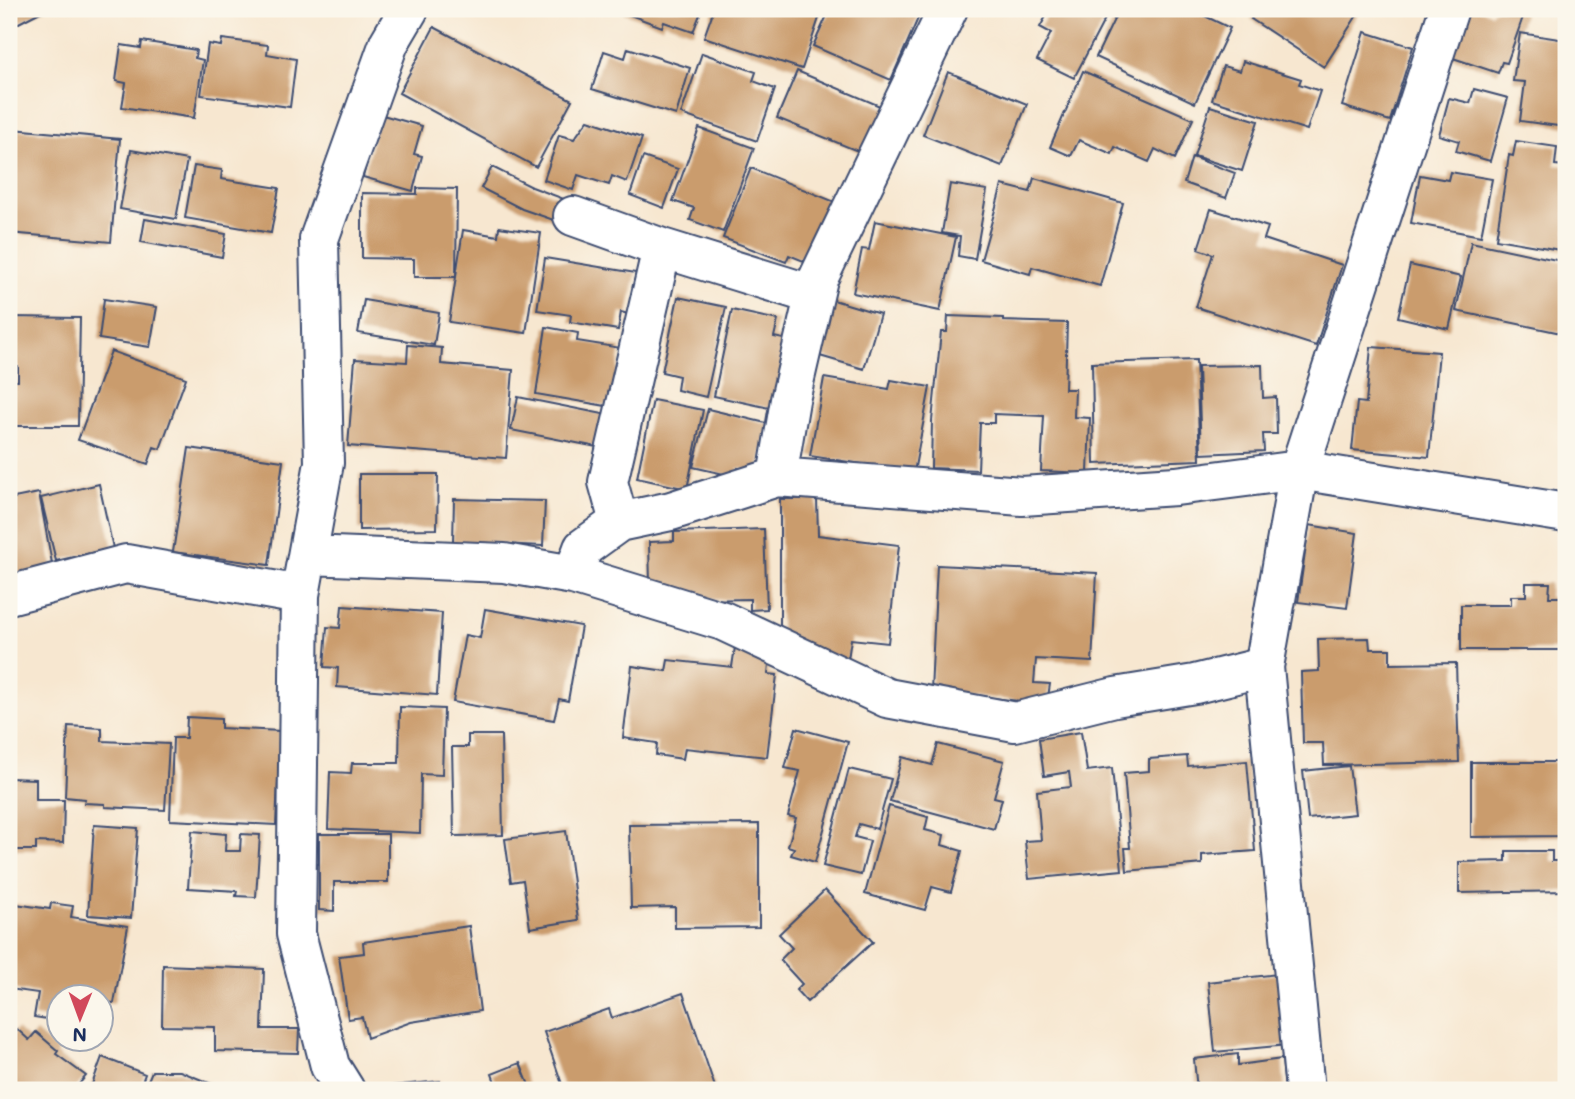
<svg xmlns="http://www.w3.org/2000/svg" width="1575" height="1099" font-family="Mali,sans-serif">
<rect width="100%" height="100%" fill="#fbf7ec"/>
<filter id="ink" filterUnits="userSpaceOnUse"><feTurbulence type="fractalNoise" baseFrequency=".0143" numOctaves="2"/><feDisplacementMap in="SourceGraphic" scale="14" xChannelSelector="R" yChannelSelector="G"/><feConvolveMatrix kernelMatrix="1 2 1 2 8 2 1 2 1" color-interpolation-filters="sRGB"/></filter>
<filter id="wash" filterUnits="userSpaceOnUse"><feTurbulence type="fractalNoise" baseFrequency=".00686" numOctaves="4" result="noise"/><feDisplacementMap in="SourceGraphic" scale="28" xChannelSelector="R" yChannelSelector="G"/><feGaussianBlur stdDeviation="1.57" result="paint"/><feColorMatrix in="noise" values="0 0 0 0 0 0 0 0 0 0 0 0 0 0 0 0 0 1.4 0 .05"/><feComposite in="paint" operator="in"/></filter>
<g filter="url(#wash)">
<rect width="100%" height="100%" fill="#f7e7d0"/>
<g id="blocks">
<path fill="#ca9c6d" d="M 9,9 L 46,9 L 9,28 Z
M 614,9 L 702,9 L 693,32 L 664,22 L 662,27 Z
M 714,9 L 822,9 L 802,69 L 704,37 Z
M 830,9 L 902,9 L 919,16 L 891,80 L 813,46 Z
M 1044,9 L 1110,9 L 1074,78 L 1037,60 L 1051,33 L 1040,27 L 1049,11 Z
M 1119,9 L 1190,9 L 1230,28 L 1195,103 L 1096,57 Z
M 1258,9 L 1361,9 L 1324,67 L 1251,19 Z
M 1466,9 L 1478,9 L 1491,13 L 1493,9 L 1508,9 L 1524,14 L 1507,63 L 1502,62 L 1498,73 L 1450,57 Z
M 434,27 L 572,100 L 536,167 L 399,93 Z
M 1365,32 L 1413,47 L 1390,121 L 1342,106 Z
M 1520,33 L 1566,40 L 1566,127 L 1520,121 L 1525,82 L 1513,81 Z
M 222,39 L 268,45 L 267,54 L 296,59 L 290,107 L 201,95 L 208,44 L 221,46 Z
M 142,41 L 196,50 L 195,58 L 203,60 L 194,118 L 122,107 L 126,83 L 116,81 L 121,45 L 141,48 Z
M 628,48 L 690,68 L 676,115 L 592,89 L 604,51 L 625,58 Z
M 702,53 L 756,72 L 753,81 L 775,89 L 757,141 L 681,114 Z
M 1243,61 L 1301,79 L 1299,84 L 1320,91 L 1307,130 L 1212,100 L 1223,66 L 1240,71 Z
M 797,71 L 887,109 L 865,154 L 777,118 Z
M 1083,71 L 1193,119 L 1175,159 L 1155,149 L 1149,162 L 1115,147 L 1112,154 L 1079,140 L 1071,156 L 1050,147 Z
M 948,72 L 1027,104 L 1002,166 L 923,135 Z
M 1474,89 L 1508,98 L 1490,161 L 1456,151 L 1459,141 L 1439,135 L 1449,98 L 1470,103 Z
M 1210,106 L 1258,121 L 1242,171 L 1194,156 Z
M 379,114 L 422,126 L 414,154 L 422,156 L 413,191 L 363,177 Z
M 588,120 L 642,138 L 627,182 L 612,176 L 609,185 L 578,175 L 573,190 L 544,180 L 559,135 L 574,139 Z
M 699,128 L 754,148 L 723,232 L 690,220 L 694,208 L 673,201 Z
M 13,129 L 120,139 L 111,242 L 9,233 L 9,177 Z
M 1516,141 L 1557,147 L 1555,165 L 1566,166 L 1566,251 L 1496,239 L 1509,155 L 1513,156 Z
M 131,150 L 187,160 L 176,219 L 120,209 Z
M 643,157 L 678,169 L 664,208 L 630,195 Z
M 1192,157 L 1235,173 L 1226,198 L 1184,183 Z
M 194,166 L 222,170 L 221,179 L 279,188 L 271,233 L 185,218 Z
M 492,167 L 532,187 L 572,202 L 565,224 L 522,209 L 481,188 Z
M 751,168 L 840,204 L 816,266 L 789,255 L 786,262 L 723,238 Z
M 1450,172 L 1492,179 L 1481,236 L 1411,223 L 1420,175 L 1448,180 Z
M 1034,178 L 1123,203 L 1100,286 L 1032,267 L 1030,274 L 981,260 L 1002,185 L 1030,192 Z
M 950,184 L 987,190 L 975,259 L 958,256 L 960,236 L 942,233 Z
M 417,188 L 457,189 L 456,276 L 463,230 L 498,236 L 499,227 L 541,233 L 526,333 L 449,322 L 456,277 L 414,277 L 414,259 L 362,258 L 362,193 L 417,194 Z
M 1211,209 L 1268,227 L 1264,239 L 1342,265 L 1316,346 L 1196,307 L 1213,254 L 1198,249 Z
M 145,219 L 226,234 L 222,257 L 141,242 Z
M 875,221 L 956,237 L 940,311 L 853,293 L 862,249 L 869,250 Z
M 1471,242 L 1566,262 L 1566,305 L 1561,333 L 1456,311 Z
M 545,258 L 636,273 L 628,314 L 621,312 L 618,330 L 570,322 L 571,315 L 537,310 Z
M 1410,265 L 1461,277 L 1449,329 L 1398,317 Z
M 678,297 L 726,307 L 706,397 L 677,390 L 679,376 L 662,372 Z
M 104,299 L 157,307 L 150,347 L 99,339 Z
M 830,299 L 880,314 L 864,369 L 813,354 Z
M 364,300 L 439,313 L 434,345 L 358,333 Z
M 732,310 L 778,320 L 774,337 L 788,340 L 774,409 L 714,396 Z
M 948,316 L 1003,318 L 1003,321 L 1067,323 L 1065,389 L 1075,389 L 1074,417 L 1090,418 L 1088,473 L 1041,471 L 1044,416 L 994,414 L 994,423 L 980,423 L 978,470 L 931,468 L 932,421 L 941,332 L 947,332 Z
M 11,317 L 80,318 L 78,426 L 11,426 L 12,381 L 18,381 L 18,366 L 10,366 Z
M 546,327 L 578,333 L 577,341 L 621,348 L 612,407 L 536,394 Z
M 408,345 L 442,348 L 441,364 L 513,370 L 506,458 L 348,446 L 355,359 L 407,362 Z
M 1371,347 L 1439,352 L 1429,457 L 1352,450 L 1357,402 L 1366,403 Z
M 111,351 L 186,378 L 160,449 L 154,447 L 148,464 L 78,440 Z
M 1196,360 L 1200,460 L 1094,464 L 1092,363 Z
M 1262,365 L 1263,398 L 1276,397 L 1277,434 L 1263,434 L 1264,451 L 1201,454 L 1198,366 Z
M 824,378 L 889,389 L 891,380 L 930,387 L 914,472 L 810,456 Z
M 518,397 L 608,415 L 602,448 L 511,430 Z
M 653,400 L 703,410 L 687,489 L 637,478 Z
M 708,409 L 770,424 L 758,472 L 738,468 L 737,477 L 693,467 Z
M 189,448 L 283,461 L 269,565 L 173,552 Z
M 359,474 L 438,474 L 437,529 L 359,530 Z
M 99,484 L 113,548 L 56,561 L 41,498 Z
M 39,493 L 54,574 L 9,583 L 9,499 Z
M 454,499 L 545,501 L 543,546 L 453,542 Z
M 780,499 L 817,499 L 818,535 L 899,545 L 888,643 L 851,639 L 847,666 L 780,640 Z
M 1309,525 L 1357,533 L 1347,608 L 1298,602 Z
M 764,529 L 767,609 L 750,610 L 750,599 L 697,600 L 696,592 L 650,584 L 649,542 L 674,541 L 674,532 Z
M 937,565 L 1097,573 L 1092,662 L 1036,659 L 1034,683 L 1050,684 L 1047,704 L 931,691 Z
M 1526,583 L 1550,583 L 1549,597 L 1566,597 L 1566,650 L 1461,650 L 1461,605 L 1511,605 L 1511,596 L 1526,596 Z
M 342,606 L 442,613 L 437,695 L 337,687 L 338,668 L 324,667 L 327,627 L 340,628 Z
M 485,609 L 581,626 L 568,701 L 559,699 L 554,720 L 453,702 L 465,635 L 480,638 Z
M 1369,638 L 1370,649 L 1390,649 L 1390,664 L 1456,663 L 1459,762 L 1324,765 L 1323,743 L 1303,743 L 1301,672 L 1319,671 L 1318,639 Z
M 735,647 L 770,652 L 768,674 L 777,675 L 767,757 L 685,748 L 683,759 L 656,755 L 657,743 L 623,738 L 632,666 L 666,671 L 668,660 L 732,667 Z
M 400,707 L 444,709 L 442,775 L 421,774 L 420,833 L 328,829 L 330,772 L 351,773 L 352,763 L 399,763 Z
M 187,717 L 221,719 L 221,728 L 280,731 L 276,825 L 170,820 L 173,738 L 186,738 Z
M 68,726 L 102,728 L 102,741 L 169,744 L 165,810 L 105,807 L 105,804 L 84,803 L 85,799 L 65,797 Z
M 796,728 L 848,742 L 815,862 L 791,855 L 794,848 L 788,846 L 796,818 L 788,816 L 800,771 L 785,768 Z
M 1081,732 L 1087,771 L 1112,768 L 1122,870 L 1029,879 L 1025,841 L 1041,840 L 1037,791 L 1071,787 L 1069,772 L 1044,776 L 1039,739 Z
M 468,735 L 501,735 L 503,835 L 454,836 L 452,747 L 468,747 Z
M 938,744 L 1004,761 L 994,797 L 1002,799 L 994,829 L 890,801 L 902,757 L 932,765 Z
M 1187,756 L 1188,766 L 1247,761 L 1255,851 L 1202,855 L 1202,864 L 1127,871 L 1125,848 L 1130,848 L 1124,773 L 1149,771 L 1149,759 Z
M 1471,762 L 1566,762 L 1566,836 L 1471,837 Z
M 1349,766 L 1355,814 L 1308,819 L 1303,771 Z
M 849,769 L 891,779 L 877,829 L 859,824 L 855,837 L 870,841 L 861,875 L 823,866 Z
M 9,778 L 36,779 L 36,800 L 64,800 L 63,843 L 36,842 L 36,850 L 9,850 Z
M 889,806 L 928,817 L 925,830 L 944,835 L 942,845 L 962,851 L 951,892 L 932,887 L 925,910 L 865,894 Z
M 759,824 L 759,927 L 675,928 L 675,907 L 631,908 L 629,825 Z
M 94,825 L 138,828 L 131,918 L 88,915 Z
M 192,831 L 226,834 L 225,851 L 240,851 L 241,834 L 260,835 L 256,897 L 236,896 L 237,891 L 188,888 Z
M 566,831 L 578,920 L 530,928 L 523,880 L 511,882 L 505,839 Z
M 319,834 L 388,834 L 388,882 L 334,882 L 334,911 L 319,910 Z
M 1506,851 L 1552,851 L 1552,861 L 1566,861 L 1566,891 L 1459,893 L 1459,862 L 1506,861 Z
M 825,890 L 873,942 L 807,1002 L 796,990 L 802,984 L 780,960 L 792,948 L 779,934 Z
M 9,903 L 50,909 L 51,903 L 73,906 L 71,917 L 128,926 L 114,1003 L 102,1002 L 102,998 L 60,998 L 60,1021 L 34,1017 L 38,993 L 9,989 Z
M 469,926 L 480,1011 L 411,1022 L 367,1038 L 362,1017 L 348,1019 L 339,956 L 364,953 L 363,942 Z
M 163,965 L 264,969 L 262,1029 L 299,1029 L 298,1053 L 215,1051 L 215,1027 L 162,1026 Z
M 1278,974 L 1287,1045 L 1215,1052 L 1208,982 Z
M 683,993 L 715,1087 L 706,1090 L 564,1090 L 544,1032 L 609,1009 L 612,1018 Z
M 17,1029 L 29,1040 L 36,1032 L 58,1051 L 56,1054 L 86,1076 L 74,1090 L 9,1090 L 9,1037 Z
M 1238,1054 L 1238,1065 L 1282,1059 L 1285,1090 L 1197,1090 L 1194,1059 Z
M 102,1057 L 145,1074 L 139,1090 L 90,1090 Z
M 520,1063 L 531,1090 L 498,1090 L 492,1074 Z
M 152,1071 L 180,1071 L 226,1090 L 144,1090 Z
M 440,1081 L 441,1090 L 382,1090 L 382,1087 Z"/>
</g>
</g>
<g filter="url(#ink)">
<use href="#blocks" fill-opacity="0" stroke="#3c4b6f" stroke-width="2"/>
<g fill="none" stroke-linecap="round" stroke-linejoin="round">
<defs>
<path id="minor" d="M 573,216 L 662,248 L 814,295
M 777,477 L 790,400 L 818,279 L 948,9
M 619,522 L 608,482 L 662,248
M 309,555 L 504,563 L 573,575 L 723,621 L 887,698 L 1015,722 L 1115,697 L 1195,684 L 1264,667
M 573,575 L 583,548 L 619,522 L 671,511 L 777,477 L 1022,496 L 1176,486 L 1299,470 L 1566,513
M 9,595 L 126,564 L 300,595
M 345,1090 L 330,1066 L 296,934 L 300,595 L 324,463 L 319,239 L 389,43 L 409,9
M 1305,1090 L 1264,667 L 1299,470 L 1449,9"/>
</defs>
<use href="#minor" stroke="#3c4b6f" stroke-width="42"/>
<use href="#minor" stroke="#fff" stroke-width="38"/>
</g>
</g>
<rect width="1575" height="1099" fill="none" stroke="#fbf7ec" stroke-width="35"/>
<g transform="translate(80 1018) rotate(181)"><circle r="33" fill="#fbf7ec" stroke="#a1a7b3" stroke-width="2"/>
<path d="M0-5L12 26L0 18L-12 26Z" fill="#d1495b"/>
<text y="-10" font-size="19" font-weight="bold" text-anchor="middle" fill="#1b2f5e">N</text>
</g>
</svg>
